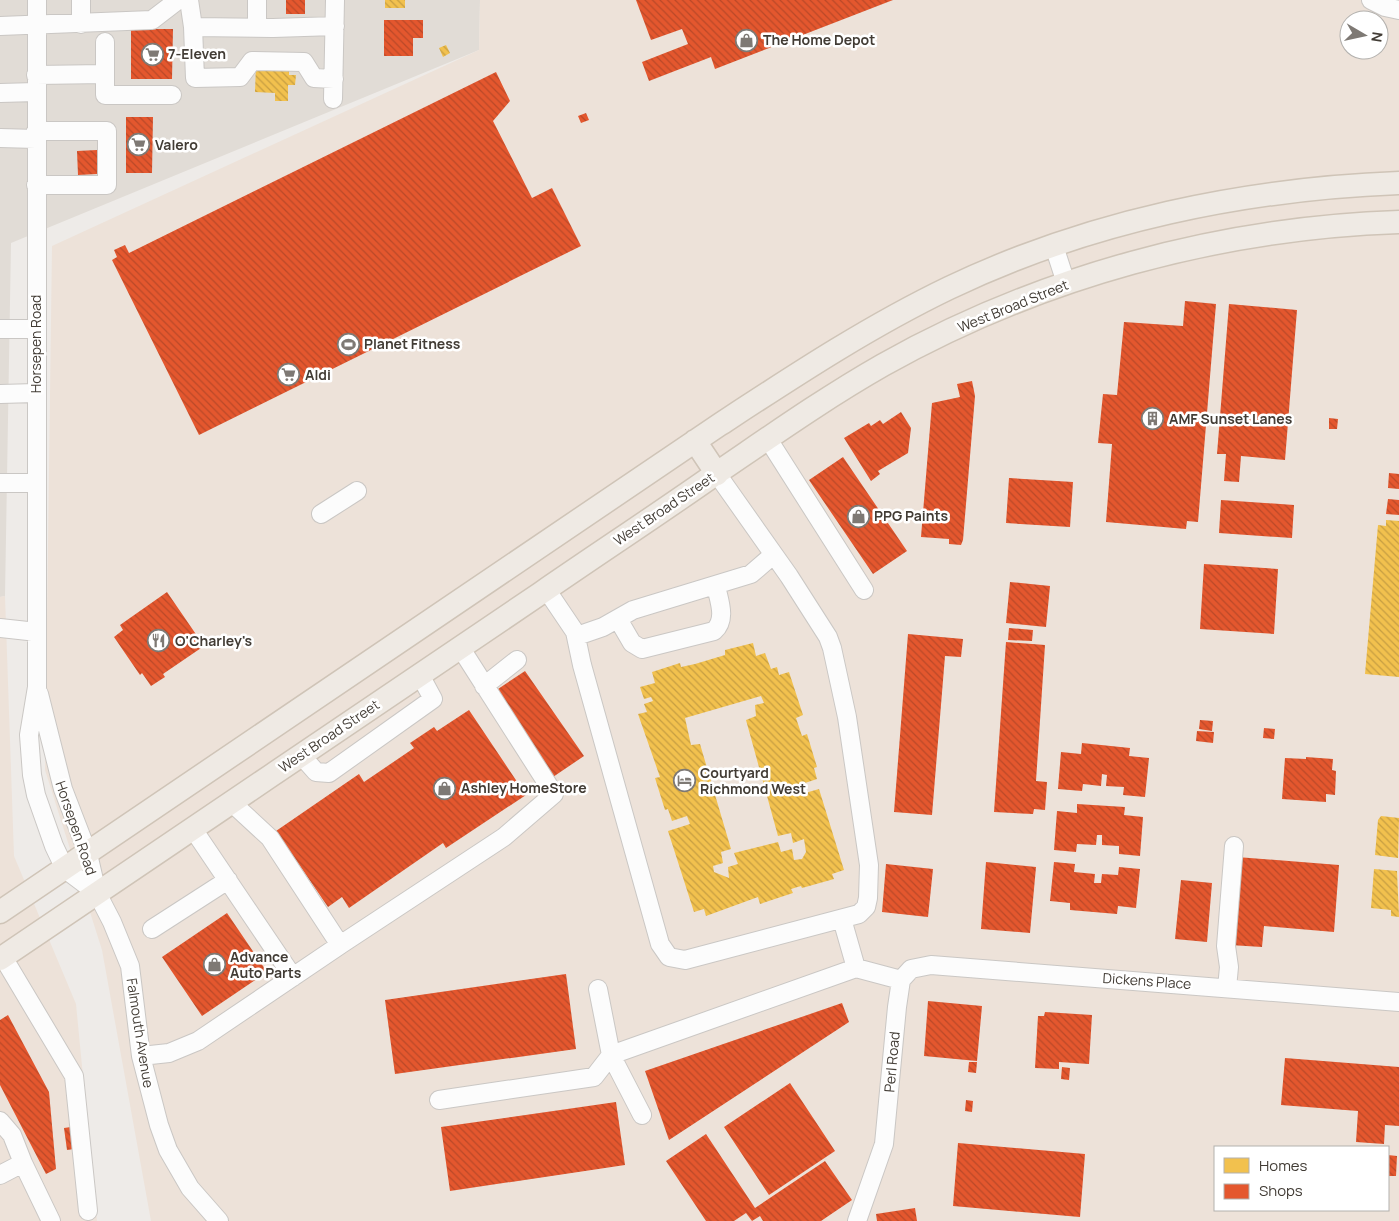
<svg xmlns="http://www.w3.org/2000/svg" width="1399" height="1221" font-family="Manrope,sans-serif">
<defs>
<pattern id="homes-back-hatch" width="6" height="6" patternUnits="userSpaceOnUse" patternTransform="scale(1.25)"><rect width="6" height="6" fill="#f2c14e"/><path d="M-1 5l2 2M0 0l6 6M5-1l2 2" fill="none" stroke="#c69e42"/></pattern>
<pattern id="shops-back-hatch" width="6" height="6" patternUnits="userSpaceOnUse" patternTransform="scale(1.25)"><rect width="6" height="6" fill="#e4572e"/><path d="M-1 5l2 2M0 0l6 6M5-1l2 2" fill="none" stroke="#ba4928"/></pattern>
</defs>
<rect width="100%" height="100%" fill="#eeebe8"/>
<path fill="#e1dcd6" d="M 0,0 L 480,0 L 479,50 L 11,243 L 5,596 L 0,597 Z"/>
<path fill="#ede2d9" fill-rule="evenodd" d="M 480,0 L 1399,0 L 1399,1221 L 151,1221 L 102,950 L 45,770 L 52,246 L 479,50 ZM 1349,20 L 1379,20 L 1379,50 L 1349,50 ZM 1215,1147 L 1388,1147 L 1388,1210 L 1215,1210 Z
M 5,596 L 14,856 L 76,1004 L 97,1221 L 0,1221 L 0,597 Z"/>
<path fill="url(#homes-back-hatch)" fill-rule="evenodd" d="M 385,0 L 405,0 L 405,8 L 385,8 Z
M 446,45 L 450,53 L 443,57 L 439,48 Z
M 256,64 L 289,65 L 289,75 L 296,75 L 295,85 L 288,85 L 288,101 L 275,101 L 275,93 L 255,92 Z
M 1386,520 L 1399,521 L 1399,677 L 1365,674 L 1378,525 L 1386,526 Z
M 753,643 L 756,656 L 765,653 L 771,669 L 777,667 L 779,675 L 789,672 L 803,715 L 796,718 L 802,736 L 807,734 L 817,767 L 814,768 L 817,779 L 802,784 L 805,793 L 819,789 L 844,870 L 832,874 L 834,879 L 802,888 L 801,886 L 791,889 L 793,893 L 760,904 L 758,897 L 706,916 L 704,909 L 694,912 L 668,831 L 690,824 L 687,816 L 672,821 L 668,809 L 665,810 L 655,778 L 660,777 L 638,714 L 647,712 L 644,704 L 653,701 L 651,697 L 644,699 L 640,687 L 655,683 L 652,672 L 680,663 L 681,667 L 695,664 L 725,655 L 725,650 ZM 761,696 L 764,703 L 755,705 L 756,716 L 746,720 L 778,836 L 791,833 L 793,843 L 804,839 L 806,852 L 802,859 L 794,860 L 792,849 L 781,852 L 778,842 L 734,853 L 738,864 L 728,867 L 729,878 L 714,872 L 713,866 L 723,863 L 721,852 L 731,849 L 700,744 L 691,745 L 685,718 Z
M 1381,816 L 1399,818 L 1398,858 L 1375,855 L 1378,820 Z
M 1374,869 L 1397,871 L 1399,917 L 1391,916 L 1391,910 L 1371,908 Z"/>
<path fill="url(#shops-back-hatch)" d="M 286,0 L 305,0 L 305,14 L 286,14 Z
M 636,0 L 893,0 L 715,69 L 711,57 L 649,81 L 642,62 L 688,44 L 682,29 L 651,40 Z
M 384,20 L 423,20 L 423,38 L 413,38 L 413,56 L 384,56 Z
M 131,29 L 173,29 L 172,79 L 131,79 Z
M 496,72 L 510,101 L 493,121 L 532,198 L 552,188 L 581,246 L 199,435 L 112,260 L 117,257 L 114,250 L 125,245 L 129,253 Z
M 586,113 L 589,120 L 581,123 L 578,116 Z
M 126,117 L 153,117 L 152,173 L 126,173 Z
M 97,150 L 97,174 L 78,175 L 77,151 Z
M 1185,301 L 1216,304 L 1198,522 L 1187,521 L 1186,529 L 1106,522 L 1112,444 L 1098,443 L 1103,394 L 1117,395 L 1124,322 L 1183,326 Z
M 1229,304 L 1297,310 L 1285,460 L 1241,456 L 1239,482 L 1224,481 L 1226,454 L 1217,454 Z
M 972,381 L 975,396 L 963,540 L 961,545 L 949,544 L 949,539 L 921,537 L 932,403 L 960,397 L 957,384 Z
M 901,412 L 911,428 L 908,453 L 878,471 L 880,474 L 871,481 L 844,438 L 869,423 L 871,426 L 880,420 L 883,424 Z
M 1329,418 L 1338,419 L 1337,429 L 1329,429 Z
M 843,457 L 907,551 L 873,574 L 809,480 Z
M 1389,473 L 1399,474 L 1399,489 L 1388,488 Z
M 1009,478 L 1073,482 L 1070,527 L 1006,523 Z
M 1388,499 L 1399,500 L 1399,515 L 1386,514 Z
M 1221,500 L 1294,505 L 1292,538 L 1219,533 Z
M 1204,564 L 1278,569 L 1274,634 L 1200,629 Z
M 1010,582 L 1050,586 L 1046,627 L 1006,623 Z
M 167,592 L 204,646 L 163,674 L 165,677 L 151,686 L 142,673 L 140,675 L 114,637 L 123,630 L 120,625 Z
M 1009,628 L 1033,630 L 1032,641 L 1008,640 Z
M 908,634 L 963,639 L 961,657 L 945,656 L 932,815 L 894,812 Z
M 1006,642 L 1045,645 L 1036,781 L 1047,782 L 1045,810 L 1034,809 L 1033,814 L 994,812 Z
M 525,671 L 584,756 L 553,777 L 495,691 Z
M 469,710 L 526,795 L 446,848 L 443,843 L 349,908 L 342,897 L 328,907 L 276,831 L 359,774 L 364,782 L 414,748 L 410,743 L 434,727 L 437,731 Z
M 1200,720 L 1213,721 L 1212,731 L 1199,729 Z
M 1264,728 L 1275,729 L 1274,739 L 1263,738 Z
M 1197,731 L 1214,732 L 1213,743 L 1196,741 Z
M 1082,743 L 1130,748 L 1129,756 L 1149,758 L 1145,797 L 1123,795 L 1124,787 L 1106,786 L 1107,775 L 1102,774 L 1101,786 L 1083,784 L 1082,791 L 1058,789 L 1061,752 L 1081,754 Z
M 1306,757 L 1333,759 L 1332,770 L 1336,771 L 1335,795 L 1326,794 L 1326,802 L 1282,799 L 1285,758 L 1306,759 Z
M 1077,804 L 1125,807 L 1124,815 L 1143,817 L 1140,856 L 1119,854 L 1119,846 L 1102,845 L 1102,835 L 1097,835 L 1096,845 L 1077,844 L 1076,852 L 1054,850 L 1057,811 L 1077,813 Z
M 1237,857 L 1339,865 L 1334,932 L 1264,926 L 1262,947 L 1230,945 Z
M 986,862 L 1036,867 L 1030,933 L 981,929 Z
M 1054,862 L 1075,864 L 1074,872 L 1095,874 L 1094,883 L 1101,883 L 1102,874 L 1118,875 L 1119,867 L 1140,869 L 1136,908 L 1118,906 L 1117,914 L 1070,910 L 1070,903 L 1050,901 Z
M 886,864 L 933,869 L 928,917 L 882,912 Z
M 1181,880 L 1212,883 L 1207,942 L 1175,939 Z
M 227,913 L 267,972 L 202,1016 L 162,957 Z
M 566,974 L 576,1049 L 395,1074 L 385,1000 Z
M 928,1001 L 982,1006 L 977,1061 L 924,1056 Z
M 842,1003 L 849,1022 L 669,1140 L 645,1071 Z
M 1045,1012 L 1092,1015 L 1089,1064 L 1059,1062 L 1059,1069 L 1035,1068 L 1038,1016 L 1044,1016 Z
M 8,1015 L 49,1092 L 56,1169 L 46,1174 L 0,1085 L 0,1020 Z
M 1285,1058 L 1399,1067 L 1399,1126 L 1385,1125 L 1384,1144 L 1356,1142 L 1358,1111 L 1281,1105 Z
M 969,1062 L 977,1062 L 976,1073 L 968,1072 Z
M 1062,1067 L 1070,1068 L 1069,1080 L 1061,1079 Z
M 790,1083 L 835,1151 L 769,1195 L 724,1127 Z
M 966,1100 L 973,1101 L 972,1112 L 965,1111 Z
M 616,1102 L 625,1165 L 450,1191 L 441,1127 Z
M 71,1127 L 74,1149 L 67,1150 L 64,1128 Z
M 706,1134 L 755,1208 L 825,1161 L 852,1200 L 821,1221 L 763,1221 L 760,1216 L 752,1221 L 746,1213 L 734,1221 L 706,1221 L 666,1161 Z
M 958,1143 L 1085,1154 L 1080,1217 L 953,1206 Z
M 1388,1155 L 1397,1156 L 1396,1176 L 1388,1176 Z
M 915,1208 L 917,1221 L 877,1221 L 876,1214 Z"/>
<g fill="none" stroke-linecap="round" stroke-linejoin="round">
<defs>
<path id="minor" d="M 37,0 L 37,687 L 29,735 L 32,775 L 36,795 L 54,846 L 65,869 L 97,893
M 189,0 L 193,27 L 273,28 L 335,26
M 1371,0 L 1385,7 L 1399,10
M 81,24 L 81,0
M 0,26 L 152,20 L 178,0
M 193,27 L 195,78 L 240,77 L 252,61 L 304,62 L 314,78 L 334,79
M 257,28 L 257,0
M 105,42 L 105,95 L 172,95
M 36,75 L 105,74
M 0,93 L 36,92
M 333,99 L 335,0
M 36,131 L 107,131 L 107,185 L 36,185
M 0,138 L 36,139
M 1054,246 L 1066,283
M 0,329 L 36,329
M 0,394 L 36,393
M 768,439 L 864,590
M 0,483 L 36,483
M 321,514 L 357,491
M 546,589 L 575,632 L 582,665 L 660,944 L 669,957 L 685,960 L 859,914 L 866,907 L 868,898 L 869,865 L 847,717 L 832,648 L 828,637 L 789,576 L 717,474
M 618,619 L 632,643 L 642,649 L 714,631 C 727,619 719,601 716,586
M 0,628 L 37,632
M 577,636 L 603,627 L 633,610 L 751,574 L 773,555
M 484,686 L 517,660
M 39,694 L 63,789 L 88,854 L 97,893 L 112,922 L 130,966 L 141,1056 L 159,1125 L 168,1150 L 190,1188 L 219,1221
M 301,755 L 316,772 L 329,773 L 433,699 L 420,675
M 193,829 L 293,977
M 842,919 L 856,968
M 152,929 L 228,880
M 340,945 L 504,837 L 554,794 L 460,647
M 3,957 L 74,1076 L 88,1211
M 1227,988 L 1229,967 L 1226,946 L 1234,846
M 141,1056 L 169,1053 L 198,1041 L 340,945 L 270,838 L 232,803
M 439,1100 L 594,1077 L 611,1055 L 598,989
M 642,1115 L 611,1055 L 856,968 L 901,980
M 0,1121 L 12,1135 L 23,1163 L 0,1175
M 23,1163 L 51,1221
M 857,1221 L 884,1144 L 897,1007 L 901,980 L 911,969 L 931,965 L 1399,1002"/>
<path id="major" d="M 695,441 L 717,474
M 0,912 L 719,425 C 794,376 868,327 949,288 C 1089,221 1245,189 1399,183
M 0,959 C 181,837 360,715 541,593 C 599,553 657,515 714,475 C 770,437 825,398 883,365 C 1040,277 1219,228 1399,222"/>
</defs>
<use href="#minor" stroke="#cac7c4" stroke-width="20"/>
<use href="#major" stroke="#cfc4b7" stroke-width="25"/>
<use href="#minor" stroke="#fcfcfc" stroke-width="18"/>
<use href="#major" stroke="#efeae4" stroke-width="22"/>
</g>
<defs>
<symbol id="shop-ring" viewBox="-11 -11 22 22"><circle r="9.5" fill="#fff" stroke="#7e7974" stroke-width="1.5"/><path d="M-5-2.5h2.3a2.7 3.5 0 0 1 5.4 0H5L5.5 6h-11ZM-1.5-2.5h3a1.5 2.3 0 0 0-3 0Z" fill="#7e7974"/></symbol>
<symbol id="supermarket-ring" viewBox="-11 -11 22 22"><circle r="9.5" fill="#fff" stroke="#7e7974" stroke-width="1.5"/><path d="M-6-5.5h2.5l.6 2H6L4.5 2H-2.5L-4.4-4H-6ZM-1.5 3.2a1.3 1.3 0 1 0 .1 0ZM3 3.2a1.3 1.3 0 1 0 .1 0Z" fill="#7e7974"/></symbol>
<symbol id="stadium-ring" viewBox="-11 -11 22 22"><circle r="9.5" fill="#fff" stroke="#7e7974" stroke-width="1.5"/><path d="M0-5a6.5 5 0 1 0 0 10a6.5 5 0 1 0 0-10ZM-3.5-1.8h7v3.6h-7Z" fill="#7e7974"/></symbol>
<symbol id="building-ring" viewBox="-11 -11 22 22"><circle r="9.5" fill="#fff" stroke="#7e7974" stroke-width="1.5"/><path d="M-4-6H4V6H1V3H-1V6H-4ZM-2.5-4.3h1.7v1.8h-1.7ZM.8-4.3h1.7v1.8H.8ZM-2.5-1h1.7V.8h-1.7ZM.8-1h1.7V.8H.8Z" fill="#7e7974"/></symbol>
<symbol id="restaurant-ring" viewBox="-11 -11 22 22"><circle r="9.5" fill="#fff" stroke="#7e7974" stroke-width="1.5"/><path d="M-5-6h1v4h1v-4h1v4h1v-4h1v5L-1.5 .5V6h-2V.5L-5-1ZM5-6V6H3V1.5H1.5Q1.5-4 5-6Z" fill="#7e7974"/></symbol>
<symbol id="hotel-ring" viewBox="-11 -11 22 22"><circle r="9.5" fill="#fff" stroke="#7e7974" stroke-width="1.5"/><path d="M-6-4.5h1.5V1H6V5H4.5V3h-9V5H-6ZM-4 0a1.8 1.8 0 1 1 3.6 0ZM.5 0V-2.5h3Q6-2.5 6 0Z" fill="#7e7974"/></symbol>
</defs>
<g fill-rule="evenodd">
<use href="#shop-ring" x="734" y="28" width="25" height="25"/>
<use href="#supermarket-ring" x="140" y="42" width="25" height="25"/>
<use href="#supermarket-ring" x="126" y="132" width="25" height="25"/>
<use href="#stadium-ring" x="336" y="332" width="25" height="25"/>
<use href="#supermarket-ring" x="276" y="362" width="25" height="25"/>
<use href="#building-ring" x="1140" y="406" width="25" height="25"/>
<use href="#shop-ring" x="846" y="504" width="25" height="25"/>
<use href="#restaurant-ring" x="146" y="628" width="25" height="25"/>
<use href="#hotel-ring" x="672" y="768" width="25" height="25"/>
<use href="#shop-ring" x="432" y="776" width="25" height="25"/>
<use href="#shop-ring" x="202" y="952" width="25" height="25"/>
</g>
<g text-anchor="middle" stroke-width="5" stroke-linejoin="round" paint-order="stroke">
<g font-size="14" font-weight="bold" fill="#423c35" stroke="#fff" text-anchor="start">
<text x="763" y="45">The Home Depot</text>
<text x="168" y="59">7-Eleven</text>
<text x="155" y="150">Valero</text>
<text x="364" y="349">Planet Fitness</text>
<text x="305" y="380">Aldi</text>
<text x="1169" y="424">AMF Sunset Lanes</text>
<text x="874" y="521">PPG Paints</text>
<text x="175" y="646">O'Charley's</text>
<text x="700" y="778">Courtyard<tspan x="700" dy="16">Richmond West</tspan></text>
<text x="461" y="793">Ashley HomeStore</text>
<text x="230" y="962">Advance<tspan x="230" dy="16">Auto Parts</tspan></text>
</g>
<g font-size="14" fill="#423c35" stroke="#fff">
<text transform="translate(1013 306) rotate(-22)" y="5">West Broad Street</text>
<text transform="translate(36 344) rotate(-90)" y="5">Horsepen Road</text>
<text transform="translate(664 509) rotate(-34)" y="5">West Broad Street</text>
<text transform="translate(329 736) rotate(-34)" y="5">West Broad Street</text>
<text transform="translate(76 828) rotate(71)" y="5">Horsepen Road</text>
<text transform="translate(1147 981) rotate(4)" y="5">Dickens Place</text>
<text transform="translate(140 1033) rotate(81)" y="5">Falmouth Avenue</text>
<text transform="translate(892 1062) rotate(-85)" y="5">Perl Road</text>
</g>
</g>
<rect x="1214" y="1146" width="175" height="65" fill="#ffffff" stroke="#b3b1ae"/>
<rect x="1224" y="1158" width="25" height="15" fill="#f2c14e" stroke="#b3b1ae"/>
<text x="1259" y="1171" font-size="15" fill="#423c35">Homes</text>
<rect x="1224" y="1184" width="25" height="15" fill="#e4572e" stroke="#b3b1ae"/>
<text x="1259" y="1196" font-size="15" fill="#423c35">Shops</text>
<g transform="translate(1364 35) rotate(99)"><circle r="24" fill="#ffffff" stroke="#b3b1ae"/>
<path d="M0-4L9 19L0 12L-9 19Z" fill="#7e7974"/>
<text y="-8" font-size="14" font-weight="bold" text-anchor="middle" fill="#423c35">N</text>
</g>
</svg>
